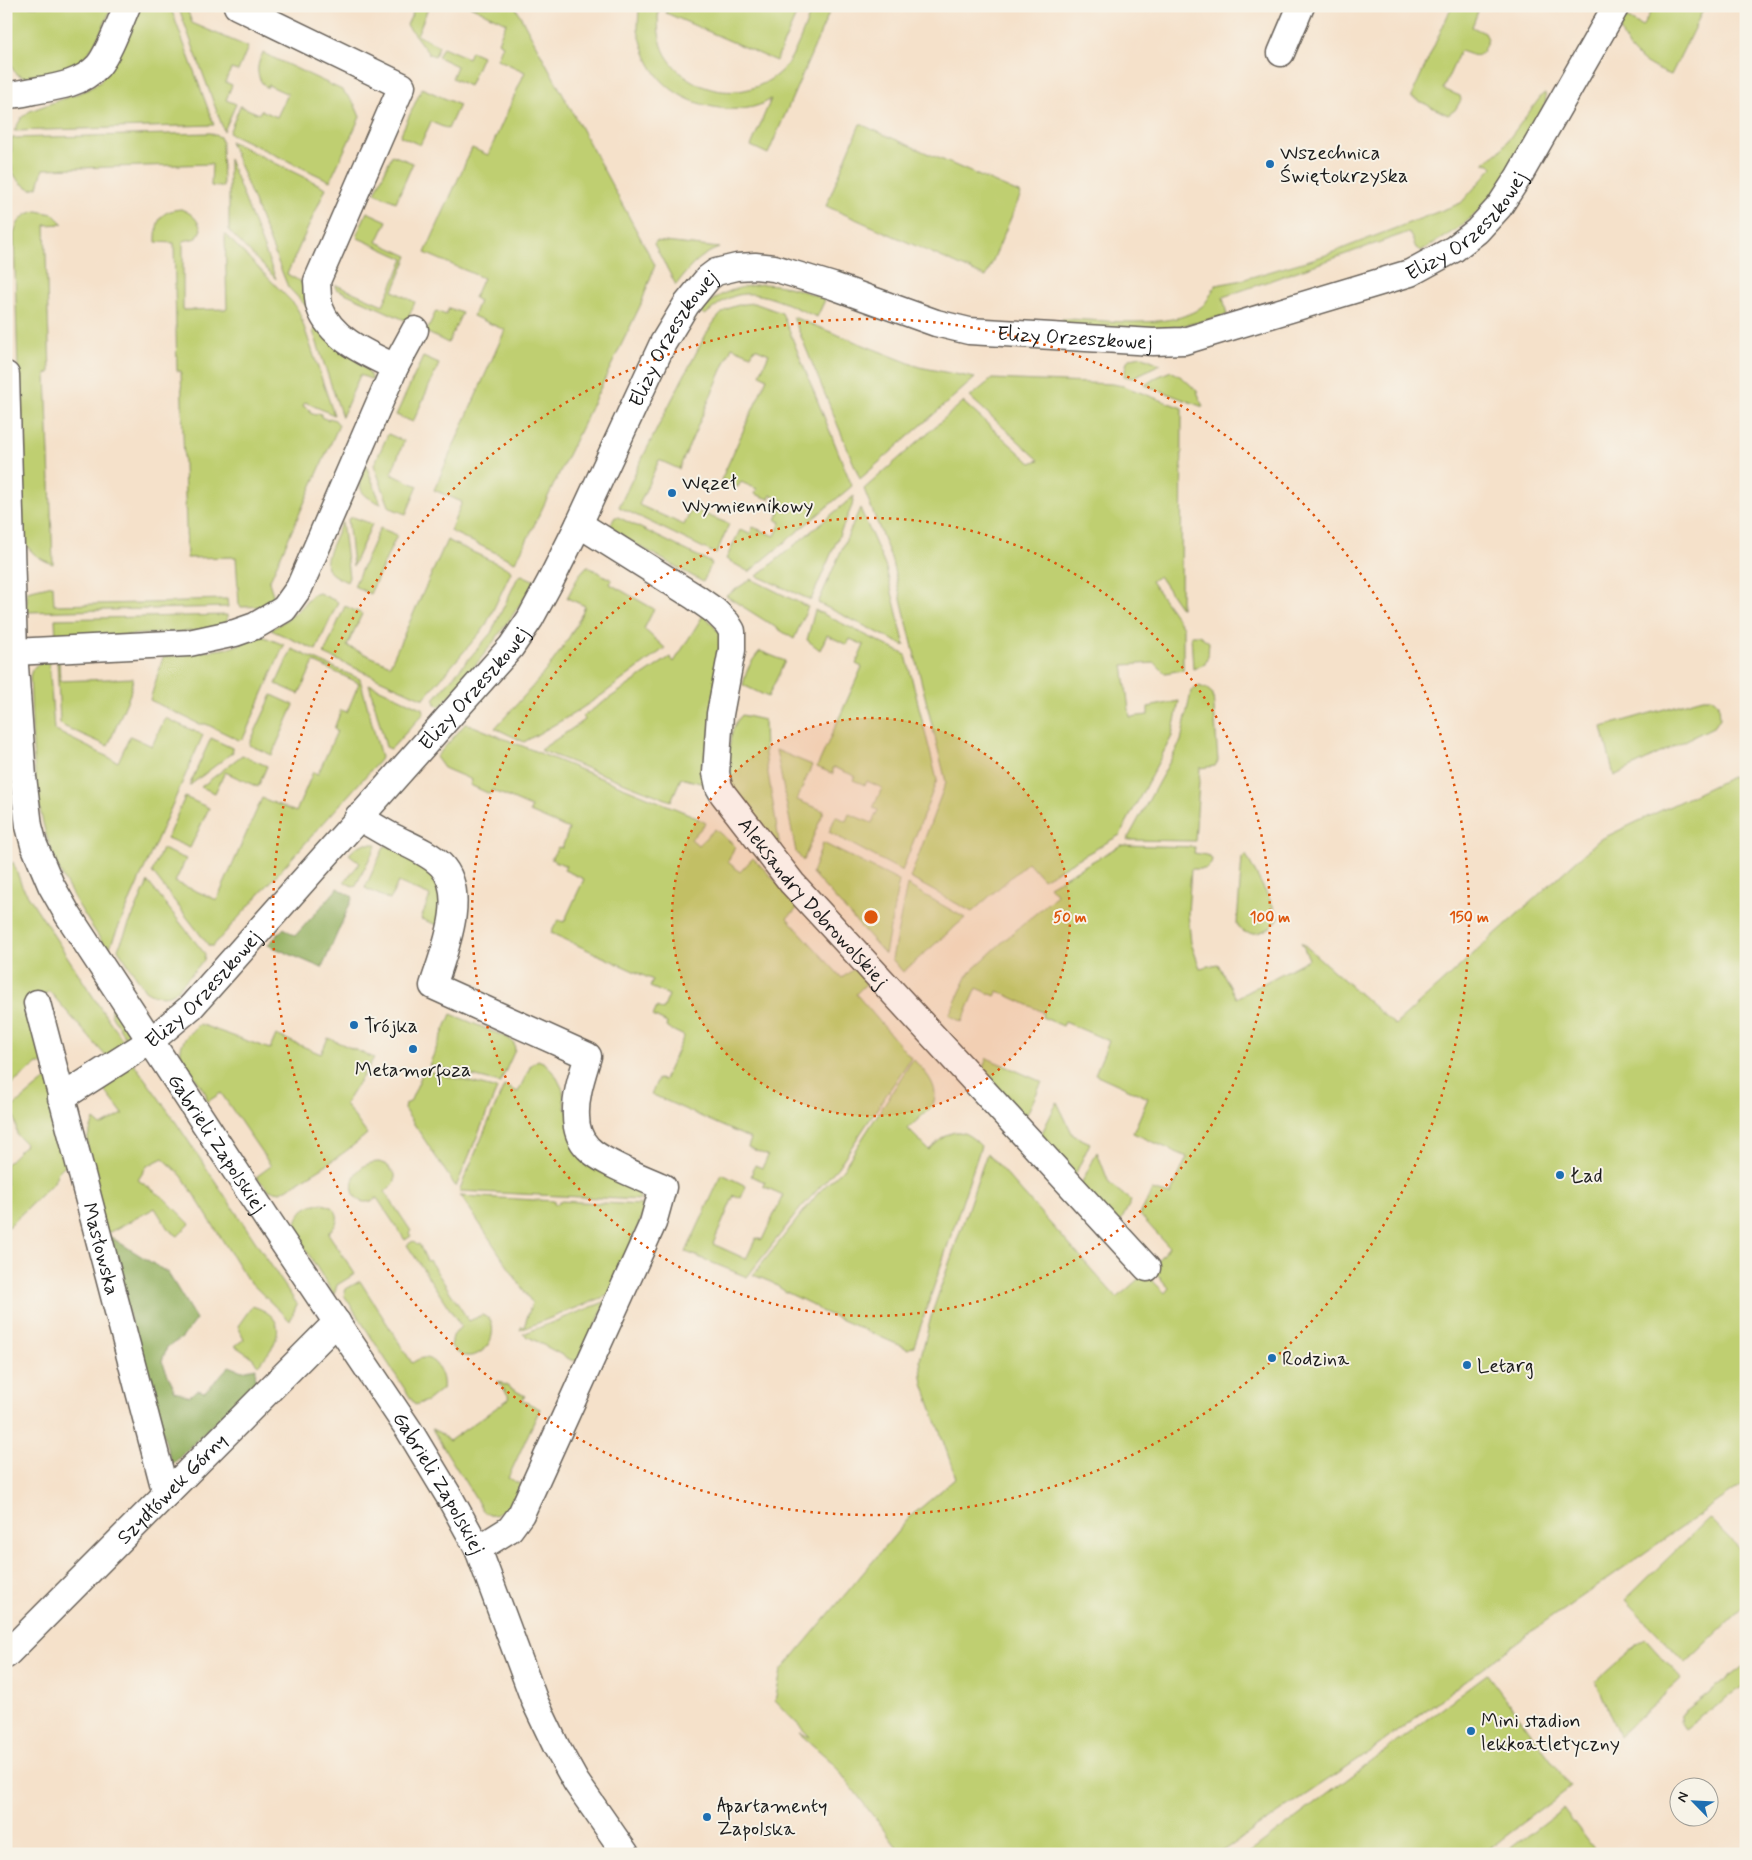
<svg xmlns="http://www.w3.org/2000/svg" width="1752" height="1860" font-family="Mynerve,sans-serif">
<rect width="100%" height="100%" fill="#f7f3e8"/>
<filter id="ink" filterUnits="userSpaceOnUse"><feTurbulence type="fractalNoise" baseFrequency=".02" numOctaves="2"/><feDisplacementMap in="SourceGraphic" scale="10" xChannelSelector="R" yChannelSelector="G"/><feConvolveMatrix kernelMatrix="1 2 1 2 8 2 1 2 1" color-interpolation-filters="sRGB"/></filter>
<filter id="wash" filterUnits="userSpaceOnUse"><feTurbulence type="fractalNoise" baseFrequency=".0096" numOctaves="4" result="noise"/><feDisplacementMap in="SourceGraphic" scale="20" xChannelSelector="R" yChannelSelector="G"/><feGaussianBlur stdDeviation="1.12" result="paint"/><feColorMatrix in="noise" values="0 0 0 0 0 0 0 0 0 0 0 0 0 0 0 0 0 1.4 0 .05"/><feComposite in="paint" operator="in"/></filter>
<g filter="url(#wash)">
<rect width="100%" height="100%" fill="#f5e1ca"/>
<path fill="#bfcf71" stroke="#6e7646" d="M 10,6 L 112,6 C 104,26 96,45 82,61 C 71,74 26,87 14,71 C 12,69 12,66 11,64 Z
M 140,6 L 170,6 L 214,125 L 14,131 L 22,117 L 30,111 L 87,90 L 100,82 Z
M 178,6 L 186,6 L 192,23 L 248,47 L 238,71 L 231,69 L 225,82 L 232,85 L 226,100 L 236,104 L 224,131 Z
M 416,6 L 429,6 L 417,35 L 439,46 L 435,56 L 429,54 L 407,25 Z
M 470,6 L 515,6 L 655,265 L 641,304 L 527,540 L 515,562 L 450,531 L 462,502 L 434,490 L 505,330 L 473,316 L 479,301 L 474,298 L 483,278 L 425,253 L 472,148 L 488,155 L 525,72 L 497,59 L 503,45 L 498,42 L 506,23 Z
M 639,6 L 659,6 C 657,22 658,41 666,55 C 691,96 746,104 781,71 C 796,57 805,25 813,6 L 832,6 L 768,154 L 751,146 L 771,99 C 757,109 736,111 719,108 C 681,102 653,83 642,44 C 641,39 638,34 638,29 C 638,22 639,14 639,6 Z
M 669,6 L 800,6 L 776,61 L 666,13 Z
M 1452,6 L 1480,6 L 1472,27 L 1485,33 L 1488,39 C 1480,59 1480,58 1460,51 L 1443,89 L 1460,96 L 1461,100 L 1455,110 L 1448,115 L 1411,97 Z
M 1654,6 L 1705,6 L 1671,75 C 1645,65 1629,55 1619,27 L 1625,17 L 1642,27 Z
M 443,47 L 468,58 L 471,51 L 482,56 L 469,86 L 452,78 L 457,66 L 438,57 Z
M 263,53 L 342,90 L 354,103 L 360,117 L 330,181 L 229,133 L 240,106 L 259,114 L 261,110 L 277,117 L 288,94 L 268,85 L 267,88 C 255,78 256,65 263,53 Z
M 422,88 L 459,105 L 448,129 L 431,122 L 420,145 L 400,136 Z
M 1545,93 L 1546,101 L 1542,111 C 1522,145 1502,191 1472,217 C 1457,231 1438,240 1421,251 L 1416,248 L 1409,232 L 1223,297 L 1227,315 C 1207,320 1186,326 1166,328 C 1133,332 1098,328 1065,326 L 1062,319 C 1099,319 1172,331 1201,307 C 1208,302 1211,292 1216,285 L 1238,281 L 1323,256 L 1461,203 L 1493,167 L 1490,164 L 1484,163 L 1499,152 L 1542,95 Z
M 860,124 L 1021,194 L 986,277 L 826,206 Z
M 210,133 L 220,137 L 222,142 L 223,187 L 211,186 L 212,164 L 43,169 L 38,187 L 31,189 C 6,177 12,163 12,138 Z
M 230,141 L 326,188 L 287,274 C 309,286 309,287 312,312 L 288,287 Z
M 392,155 L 413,163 L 396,202 L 375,193 Z
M 229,159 L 276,279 L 229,231 Z
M 181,209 C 191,213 197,218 201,229 L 197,238 L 183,241 L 183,310 L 227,309 L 225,234 L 295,305 L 299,312 L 334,415 L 305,402 L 303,406 L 310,410 L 310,413 L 316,415 L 318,413 L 321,414 L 321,417 L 328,420 L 329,418 L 335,420 L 339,425 L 269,582 L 276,604 L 272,606 L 241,607 L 239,605 L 236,557 L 187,558 L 181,371 L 177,371 L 174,243 L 156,242 C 156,221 159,211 181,209 Z
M 37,211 L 53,214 L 63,224 L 45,225 L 50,373 L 46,374 L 53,564 C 39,559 30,553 23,539 L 14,234 C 17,221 24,213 37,211 Z
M 367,212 L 387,221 L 377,242 L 408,256 L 393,291 L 415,302 L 407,321 L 336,289 L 336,285 L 383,305 L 404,259 L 358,238 L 357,234 Z
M 656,241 L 719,248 C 699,255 688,269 676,285 L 654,244 Z
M 763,284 C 786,285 804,290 825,300 L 817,317 C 795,308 762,289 738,295 C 725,298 715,307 705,315 L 699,311 C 720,292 736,287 763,284 Z
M 754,303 L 782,313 L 852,486 L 749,572 L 726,559 L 740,530 L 750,534 L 753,527 L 775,536 L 781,522 L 776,520 L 784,501 L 771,495 L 769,499 L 755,494 L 757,489 L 741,482 L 738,487 L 721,480 L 767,378 L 760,374 L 769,354 L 755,348 L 751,355 L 732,347 L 679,469 L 659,460 L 639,505 L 684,525 L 692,509 L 729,524 L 716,554 L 619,507 C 640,461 663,417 686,372 C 696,355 707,327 722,313 C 731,305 743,304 754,303 Z
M 449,308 L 462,313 L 448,343 L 426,332 L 436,311 L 446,315 Z
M 793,317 L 919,367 L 975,378 L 860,479 Z
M 318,326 L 367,370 L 373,380 L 360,375 L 342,417 L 313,331 Z
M 1141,356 L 1160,364 L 1132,378 L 1124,376 L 1127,361 L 1131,358 Z
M 423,357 L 439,364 L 413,422 L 396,415 Z
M 1171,371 L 1183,378 L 1197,391 L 1203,407 L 1145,385 L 1157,377 Z
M 992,379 L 1112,384 L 1123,386 L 1182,408 L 1181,608 L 1159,576 L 1151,581 L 1183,627 L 1183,670 L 1165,673 L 1155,663 L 1123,665 L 1130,717 L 1148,715 L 1148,707 L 1179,701 L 1172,736 L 1120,835 L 1043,879 L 1028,862 L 972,912 L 910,878 L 946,782 L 891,558 L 864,489 L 963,402 L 1031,463 L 1039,460 L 970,397 Z
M 388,434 L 404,441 L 391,474 L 418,486 L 406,514 L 393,509 L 389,506 L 374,465 Z
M 366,465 L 381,504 C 358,494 356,488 366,465 Z
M 854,496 L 852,506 L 811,600 L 757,576 Z
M 860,508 L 886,568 L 905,646 L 818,603 Z
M 353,517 L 372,524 L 353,566 L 348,519 Z
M 615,517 L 618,517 L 712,563 L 703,582 L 632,542 L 610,526 Z
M 342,522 L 349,577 L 347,582 C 341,579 330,575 327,568 C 323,559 338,532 342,522 Z
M 380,528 L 397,535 L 370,594 L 354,586 Z
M 447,540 L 509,569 L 511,572 L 485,627 L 424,698 L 421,698 L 324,654 L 345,606 L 362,614 L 347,646 L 390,665 Z
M 587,566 L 612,580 L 610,584 L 654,609 L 644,629 L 665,648 L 602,695 L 573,714 L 524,742 L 495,728 C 529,691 565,654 585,606 L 567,598 L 579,575 Z
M 522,575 L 535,581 C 507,626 476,667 440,707 L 435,704 L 434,699 L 491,633 L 518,577 Z
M 751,579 L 808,607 L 794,639 L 726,596 Z
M 53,585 L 54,605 L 187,602 L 188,600 L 227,599 L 228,607 L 27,612 L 27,591 Z
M 319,593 L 338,602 L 316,650 L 271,630 L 292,616 L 302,607 L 312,595 Z
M 815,610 L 906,655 L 937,780 L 902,871 L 829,832 L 836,816 L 846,821 L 849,814 L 872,823 L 878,810 L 873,808 L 882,788 L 867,781 L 865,785 L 853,780 L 855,776 L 833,767 L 833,774 L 817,767 L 862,667 L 856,664 L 864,645 L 850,639 L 847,645 L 827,635 L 820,650 L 807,640 Z
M 704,614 L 721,635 L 704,784 L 681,778 L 671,801 L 540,750 L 585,720 L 583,716 L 670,657 L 674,662 Z
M 227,615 L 227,625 L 207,630 L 56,640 L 55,619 Z
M 1191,635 L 1199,635 L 1209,642 L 1208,656 L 1205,664 L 1193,669 Z
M 262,636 L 284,645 L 243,739 L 239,740 L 206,724 L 199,724 L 150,700 L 163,657 L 230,648 Z
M 292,649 L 360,679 L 381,757 L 380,760 L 213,946 L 209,946 L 152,872 L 162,849 L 186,859 L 175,882 L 217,900 L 262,798 L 296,812 L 313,772 L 318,774 L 337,731 L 334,729 L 341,710 L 347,712 L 359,683 L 314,662 L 299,694 L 276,684 Z
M 760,651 L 785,661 L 768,697 L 743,685 C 746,671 750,662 760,651 Z
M 49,660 L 54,730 L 118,762 L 130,736 L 152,746 L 165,718 L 203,735 L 108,951 C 88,920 66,889 53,855 C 31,799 33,735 30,677 C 32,665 39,663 49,660 Z
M 57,660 L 59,660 L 60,681 L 133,678 L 130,694 L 108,746 L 63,726 L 60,723 Z
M 369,684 L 423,709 L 424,713 L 391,749 L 386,747 Z
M 1199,686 L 1207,689 L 1213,694 L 1218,761 L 1215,766 L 1200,768 L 1195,841 L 1127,840 L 1181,741 L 1191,691 Z
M 272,695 L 294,705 L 272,755 L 249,745 Z
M 1703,698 L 1711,698 L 1719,704 L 1720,718 L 1715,726 L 1614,776 L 1602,727 Z
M 742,715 L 764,720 L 765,754 L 780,847 L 729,784 C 730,763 725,731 742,715 Z
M 466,723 L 689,814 L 706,823 L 691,839 L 698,845 L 715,829 L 735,846 L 728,862 L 740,872 L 753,858 L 800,906 L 787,918 L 842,978 L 855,968 L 868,982 L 856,994 L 911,1058 L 838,1167 L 800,1209 L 747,1277 L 686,1252 L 722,1174 L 746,1186 L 741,1198 L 734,1195 L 713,1244 L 746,1259 L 756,1238 L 762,1240 L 783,1195 L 763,1186 L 765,1182 L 751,1176 L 755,1165 L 762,1168 L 768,1156 L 748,1147 L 751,1139 L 651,1094 L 658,1079 L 664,1080 L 684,1036 L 666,1027 L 667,1023 L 653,1016 L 657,1007 L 663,1010 L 669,995 L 650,987 L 653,980 L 551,933 L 558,920 L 564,922 L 584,879 L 564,870 L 566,866 L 551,859 L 558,847 L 562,848 L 569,829 L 530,812 L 531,807 L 492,790 L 490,794 L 470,785 L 472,780 L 444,768 L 436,757 Z
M 211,738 L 232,748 L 233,752 L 189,786 Z
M 776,750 L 812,765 L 797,800 L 824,811 L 803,861 L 796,852 Z
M 242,755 L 267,766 L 258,787 L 225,772 L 215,793 L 201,787 Z
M 1746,770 L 1746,1482 L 1537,1628 L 1372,1750 L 1218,1854 L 902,1854 L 833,1763 L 799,1733 L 810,1737 L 775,1701 L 781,1671 L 910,1517 L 956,1478 L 923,1384 L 920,1360 L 932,1313 L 987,1153 L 1117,1298 L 1145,1273 L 1165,1293 L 1169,1288 L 1151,1268 L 1169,1247 L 1140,1215 L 1152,1190 L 1170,1195 L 1187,1157 L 1133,1133 L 1148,1098 L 1095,1074 L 1109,1041 L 1065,1022 L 1063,1026 L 1042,1017 L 1043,1012 L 998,991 L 995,996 L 977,988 L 962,1022 L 949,1015 L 969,973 L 999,945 L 1057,895 L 1049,886 L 1121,845 L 1195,847 L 1194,853 L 1206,855 L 1212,859 L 1211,864 L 1206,869 L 1191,869 L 1188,913 L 1191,943 L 1200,968 L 1218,964 L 1236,998 L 1309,959 L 1301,942 L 1395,1025 L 1599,840 Z
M 185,797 L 209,808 L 190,848 L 167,838 Z
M 823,843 L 899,881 L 885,954 L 812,873 Z
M 364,844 L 377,844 L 355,887 L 344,882 L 360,863 L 349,854 L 358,846 Z
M 385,845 L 420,860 L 441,880 L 440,926 L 421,919 L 430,896 L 398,882 L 390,900 L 365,888 Z
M 1246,855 L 1279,917 C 1274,931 1244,942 1237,924 L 1242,858 Z
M 13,862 L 22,886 L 101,1009 L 132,1053 L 110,1061 L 49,991 L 34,1003 L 47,1064 L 37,1064 L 6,1089 L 6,868 Z
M 148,882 L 205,954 L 204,960 L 174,993 C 164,998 154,996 145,990 L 118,949 Z
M 907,885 L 965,918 L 903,972 L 892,959 Z
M 114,1007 L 134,1037 L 131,1043 L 126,1039 L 111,1014 L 111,1009 Z
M 451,1014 L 508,1038 L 514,1043 L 515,1050 L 500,1083 L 429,1065 Z
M 199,1024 L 270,1049 L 276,1035 L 321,1054 L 328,1038 L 374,1058 L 345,1104 L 367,1134 C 341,1157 311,1175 281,1192 L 269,1190 L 256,1177 L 271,1166 L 221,1093 L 207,1102 L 206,1094 L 181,1056 C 179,1041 189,1034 199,1024 Z
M 987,1058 L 1042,1082 L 1027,1114 L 1020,1115 L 981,1072 Z
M 913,1059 C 923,1070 941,1086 933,1104 C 930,1110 913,1123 908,1129 L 929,1150 C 949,1131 959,1123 981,1146 L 914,1346 L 908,1349 L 821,1311 L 815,1306 L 786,1292 L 771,1282 L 753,1275 L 819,1192 L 843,1169 Z
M 538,1060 L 545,1063 L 556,1076 L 563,1090 L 565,1108 L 634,1187 L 641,1200 L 459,1191 L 504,1086 L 518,1092 L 531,1065 Z
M 132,1061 L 171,1115 L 297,1304 L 290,1321 L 247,1279 L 182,1176 L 163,1158 L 147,1166 L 138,1180 L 163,1197 L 190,1224 L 178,1236 L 168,1229 L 155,1208 L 106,1234 L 87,1169 L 88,1136 L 94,1120 L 101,1126 L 123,1114 L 102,1087 Z
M 424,1070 L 497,1089 L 456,1187 L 404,1109 L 405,1104 L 410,1102 Z
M 48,1078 L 70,1160 L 58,1172 L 54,1182 L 6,1229 L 6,1164 L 26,1144 L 17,1135 L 15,1119 L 9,1110 Z
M 1057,1102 L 1073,1135 L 1090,1143 L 1075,1175 L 1040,1137 Z
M 1097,1152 L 1109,1183 L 1131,1201 L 1119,1225 L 1080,1186 Z
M 379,1162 L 387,1165 L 395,1174 L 395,1182 L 385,1192 L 411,1231 L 409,1233 L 411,1236 L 405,1240 L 377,1198 C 348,1217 340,1163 379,1162 Z
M 460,1196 L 554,1201 L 554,1204 L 558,1204 L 559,1201 L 642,1205 L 644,1212 L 609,1295 L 520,1330 L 522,1326 L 524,1327 L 532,1303 L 462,1197 Z
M 315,1204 C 336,1202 346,1219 328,1233 L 355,1274 L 337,1285 L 334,1295 L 296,1234 C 294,1220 300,1208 315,1204 Z
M 413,1241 L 417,1245 L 419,1244 L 427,1261 L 429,1260 L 469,1321 L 482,1315 L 490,1319 C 502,1345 468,1371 451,1346 L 453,1336 L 461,1326 L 407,1245 Z
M 360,1281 L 412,1363 C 415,1361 420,1358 423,1358 C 437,1357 445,1378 443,1388 L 427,1401 L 415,1405 L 344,1295 L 346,1289 Z
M 607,1301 L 578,1361 L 571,1360 L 523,1334 Z
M 252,1306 C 290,1317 280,1343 258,1365 L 254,1361 L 253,1358 L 235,1346 L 244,1339 L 238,1326 Z
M 498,1381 L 525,1396 L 522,1400 L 540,1409 L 508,1478 L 522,1485 L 511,1512 L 503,1509 C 496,1517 489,1518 482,1509 L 432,1429 L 440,1433 L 449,1441 L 510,1398 Z
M 1709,1518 L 1746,1555 L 1746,1605 L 1686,1663 L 1625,1600 Z
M 1645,1638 L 1682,1679 L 1619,1736 L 1596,1682 Z
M 1746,1665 L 1746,1683 L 1685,1729 L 1680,1722 L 1681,1715 Z
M 1487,1674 L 1571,1787 L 1482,1854 L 1248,1854 Z
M 1563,1808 L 1598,1854 L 1503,1854 Z"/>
<path fill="#97b263" stroke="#5a6740" d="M 338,888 L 353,897 L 322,968 L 268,945 L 284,928 L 295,936 Z
M 106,1234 L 168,1273 L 196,1319 L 182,1338 L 167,1347 L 162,1361 L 175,1391 L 189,1396 L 198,1390 L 204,1392 C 214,1384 220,1375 229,1366 L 242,1371 L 256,1368 L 255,1382 L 172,1465 Z"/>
</g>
<g filter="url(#ink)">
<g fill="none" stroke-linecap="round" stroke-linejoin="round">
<defs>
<g id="street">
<path d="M 1281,53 L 1301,6"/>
<path d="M 6,95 C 15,95 24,93 33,91 C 57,87 81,84 98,66 C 109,53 120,22 127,6"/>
<path d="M 395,367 L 415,330"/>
<path id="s1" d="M 6,375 L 14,652 L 23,777 L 29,826 L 34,845 L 51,885 L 68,915 L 268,1220 L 409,1430 L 450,1498 L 478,1549 L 535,1702 L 556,1746 L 576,1782 L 626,1854"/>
<path id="s2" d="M 579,524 L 695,597 L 715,611 L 727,623 L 732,631 L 732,650 L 720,714 L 716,773 L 719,787 L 723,794 L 792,883 L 1147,1268"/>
<path d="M 14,652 L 189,643 L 235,633 L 255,626 L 284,609 L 299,588 L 395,367 C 368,354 331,339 320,308 C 317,300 318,289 317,281 L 402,86 L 237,6"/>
<path d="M 358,817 C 371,824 383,832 395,838 C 411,846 429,853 441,865 C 469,894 443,954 433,986 L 588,1056 C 582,1076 575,1096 576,1116 C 576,1128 580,1140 588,1148 C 602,1163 643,1178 663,1187 L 653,1223 L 521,1514 L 510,1529 L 478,1549"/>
<path id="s3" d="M 37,1003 L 166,1494"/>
<path id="s4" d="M 61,1098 L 152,1040 L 191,1007 L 511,647 L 530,619 L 550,582 L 579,524 L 663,343 L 686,305 L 708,278 L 716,272 L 737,267 L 755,266 L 774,268 L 833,286 L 936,323 L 969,331 L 1153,342 L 1184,341 L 1410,273 L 1454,249 L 1477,231 L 1499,207 L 1519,176 L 1616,6"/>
<path id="s5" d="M 6,1655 L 337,1322"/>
</g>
</defs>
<use href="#street" stroke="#686159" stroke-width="29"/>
<use href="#street" stroke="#fff" stroke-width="26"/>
</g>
</g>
<circle cx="871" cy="917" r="199" fill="#de560d" fill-opacity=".12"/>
<g fill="none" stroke="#de560d" stroke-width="2.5" stroke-dasharray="2.5 5">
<circle cx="871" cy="917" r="199"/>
<circle cx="871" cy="917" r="399"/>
<circle cx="871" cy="917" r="598"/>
</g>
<g fill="#1f6fb2" stroke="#f7f3e8" stroke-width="2">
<circle cx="1270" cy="164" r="5"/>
<circle cx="672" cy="493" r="5"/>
<circle cx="354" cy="1025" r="5"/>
<circle cx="413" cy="1049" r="5"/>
<circle cx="1560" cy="1175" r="5"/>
<circle cx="1272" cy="1358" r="5"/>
<circle cx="1467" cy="1365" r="5"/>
<circle cx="1471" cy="1731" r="5"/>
<circle cx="707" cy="1817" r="5"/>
</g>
<g text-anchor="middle" stroke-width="4" stroke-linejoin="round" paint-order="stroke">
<g font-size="20" fill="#1c1c1c" stroke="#f7f3e8" text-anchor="start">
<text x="1280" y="159">Wszechnica<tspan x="1280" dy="23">Świętokrzyska</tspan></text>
<text x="682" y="489">Węzeł<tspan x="682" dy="23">Wymiennikowy</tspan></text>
<text x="364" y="1032">Trójka</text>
<text x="413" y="1076" text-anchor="middle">Metamorfoza</text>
<text x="1570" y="1182">Ład</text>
<text x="1282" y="1365">Rodzina</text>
<text x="1477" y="1372">Letarg</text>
<text x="1481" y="1727">Mini stadion<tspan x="1481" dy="23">lekkoatletyczny</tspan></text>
<text x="717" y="1812">Apartamenty<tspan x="717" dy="23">Zapolska</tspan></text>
</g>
<g font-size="20" fill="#1c1c1c" stroke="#f7f3e8">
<text dy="7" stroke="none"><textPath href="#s4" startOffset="1860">Elizy Orzeszkowej</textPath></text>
<text dy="7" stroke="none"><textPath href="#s4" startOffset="1440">Elizy Orzeszkowej</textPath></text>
<text dy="7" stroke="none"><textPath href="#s4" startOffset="990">Elizy Orzeszkowej</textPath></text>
<text dy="7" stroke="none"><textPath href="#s4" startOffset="585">Elizy Orzeszkowej</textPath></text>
<text dy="7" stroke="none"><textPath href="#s2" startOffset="495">Aleksandry Dobrowolskiej</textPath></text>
<text dy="7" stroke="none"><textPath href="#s4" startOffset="180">Elizy Orzeszkowej</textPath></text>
<text dy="7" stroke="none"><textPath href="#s1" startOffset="822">Gabrieli Zapolskiej</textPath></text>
<text dy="7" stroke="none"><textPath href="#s3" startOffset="254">Masłowska</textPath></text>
<text dy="7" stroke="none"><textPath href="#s1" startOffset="1228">Gabrieli Zapolskiej</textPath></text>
<text dy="7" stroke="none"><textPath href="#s5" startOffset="235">Szydłówek Górny</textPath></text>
</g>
</g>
<circle cx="871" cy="917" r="8" fill="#de560d" stroke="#f7f3e8" stroke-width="2.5"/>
<g font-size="15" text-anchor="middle" font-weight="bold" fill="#de560d" stroke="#f7f3e8" stroke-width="4" stroke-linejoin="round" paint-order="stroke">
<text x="1070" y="922">50 m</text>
<text x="1270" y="922">100 m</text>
<text x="1469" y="922">150 m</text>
</g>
<rect width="1752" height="1860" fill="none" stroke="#f7f3e8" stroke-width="25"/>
<g transform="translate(1694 1802) rotate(294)"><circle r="24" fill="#f7f3e8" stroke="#9f9d96"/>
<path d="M0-4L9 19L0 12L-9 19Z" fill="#1f6fb2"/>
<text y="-8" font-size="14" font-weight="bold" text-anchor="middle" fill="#1c1c1c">N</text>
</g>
</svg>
